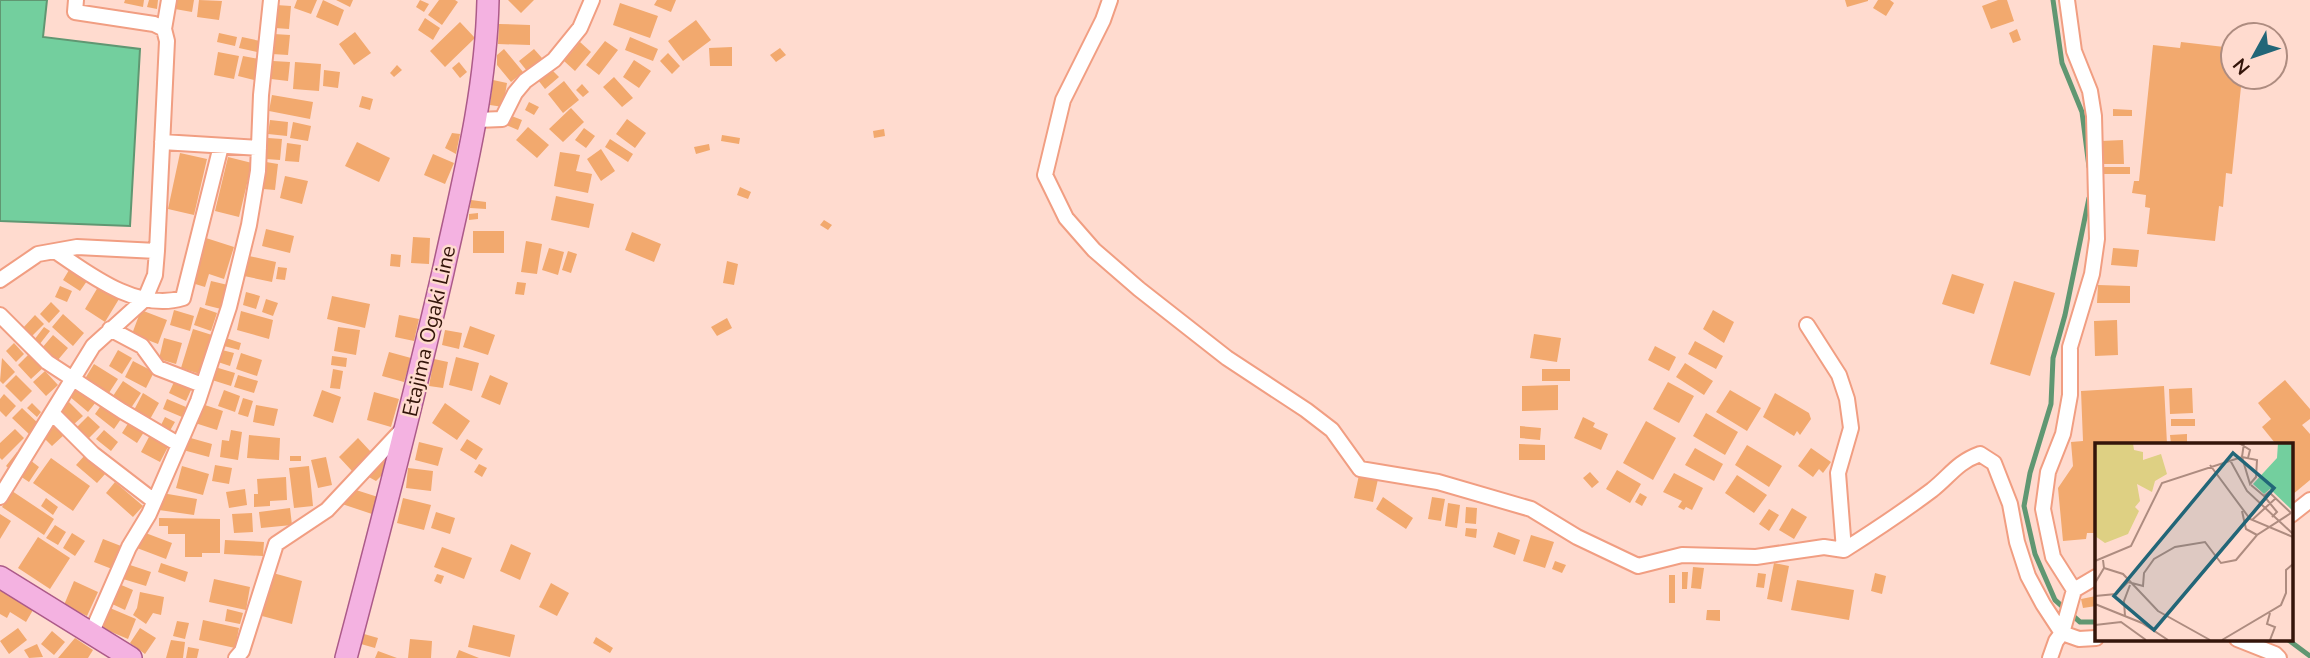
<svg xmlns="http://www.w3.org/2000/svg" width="2310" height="658" font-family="'Nunito Sans',sans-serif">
<rect width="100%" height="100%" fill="#ffdbcf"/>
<path fill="#73cf9e" stroke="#609772" stroke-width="2" d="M 0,0 L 47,0 L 43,37 L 140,49 L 130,226 L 0,221 Z"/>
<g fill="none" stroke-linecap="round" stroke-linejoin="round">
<path stroke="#609772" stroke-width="5" d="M 2053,0 L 2062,63 L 2082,112 L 2089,167
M 2089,198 L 2065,315 L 2053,358 L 2051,404 L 2030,473 L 2024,506 L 2035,554 L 2055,600 L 2080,622 L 2096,622
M 2287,639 L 2310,656"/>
</g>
<path fill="#f2a96e" d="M 125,0 L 144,0 L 143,7 L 124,3 Z
M 149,0 L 158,0 L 157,9 L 147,7 Z
M 177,0 L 194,0 L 192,12 L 175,9 Z
M 199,0 L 222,1 L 219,20 L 197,17 Z
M 297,0 L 317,0 L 311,14 L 294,8 Z
M 323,0 L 344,10 L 338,26 L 316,17 Z
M 336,0 L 353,0 L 350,7 Z
M 420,0 L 429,4 L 424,12 L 416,7 Z
M 439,0 L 455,0 L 458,2 L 442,25 L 428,15 Z
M 508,0 L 534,0 L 521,13 Z
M 657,0 L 676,0 L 671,12 L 654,5 Z
M 1845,0 L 1868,0 L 1868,1 L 1847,7 Z
M 1878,0 L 1890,0 L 1894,3 L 1886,16 L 1873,8 Z
M 1998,0 L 2007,0 L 2014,21 L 1991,29 L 1982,6 Z
M 620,3 L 658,16 L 650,38 L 613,25 Z
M 276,5 L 291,6 L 289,29 L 275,28 Z
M 425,18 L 440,28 L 433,40 L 418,30 Z
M 696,20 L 711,40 L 683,61 L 668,41 Z
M 460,22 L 475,38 L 445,67 L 430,51 Z
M 499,24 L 530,25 L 530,45 L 498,44 Z
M 2017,29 L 2021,40 L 2013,43 L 2009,33 Z
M 355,32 L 371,53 L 354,65 L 339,44 Z
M 219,33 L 237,37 L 235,46 L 217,42 Z
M 274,34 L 290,35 L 288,55 L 272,54 Z
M 242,37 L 260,41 L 257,52 L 239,48 Z
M 630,37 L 658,49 L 653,61 L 625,50 Z
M 605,41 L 618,50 L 599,75 L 586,65 Z
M 580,42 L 591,52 L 575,71 L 564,61 Z
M 2181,42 L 2233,48 L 2233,77 L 2242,77 L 2232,174 L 2226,173 L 2223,207 L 2219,206 L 2215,241 L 2147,234 L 2150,208 L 2145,207 L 2146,195 L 2132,193 L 2134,181 L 2139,181 L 2153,45 L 2180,48 Z
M 732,47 L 732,66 L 710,66 L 709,48 Z
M 780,48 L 786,55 L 776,62 L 770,55 Z
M 504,49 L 523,72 L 511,82 L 497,65 L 497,55 Z
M 534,49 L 542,58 L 527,71 L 519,61 Z
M 218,52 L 239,56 L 234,79 L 214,75 Z
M 668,53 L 680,66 L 672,74 L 660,61 Z
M 243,56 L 259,59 L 254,80 L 238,76 Z
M 634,60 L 651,71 L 639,88 L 623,77 Z
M 273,61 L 290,62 L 288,81 L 271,79 Z
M 295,62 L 321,64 L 319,91 L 293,89 Z
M 459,62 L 467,72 L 460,78 L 452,68 Z
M 397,65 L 402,70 L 394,77 L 390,73 Z
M 551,69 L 559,77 L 545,89 L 538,80 Z
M 324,70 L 340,72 L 338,88 L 323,86 Z
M 614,77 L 633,98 L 622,107 L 603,87 Z
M 493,80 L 507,83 L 503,107 L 490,105 Z
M 564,81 L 579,100 L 563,113 L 548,94 Z
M 582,84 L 589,92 L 583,97 L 576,90 Z
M 272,95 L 313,102 L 310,119 L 269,111 Z
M 362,96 L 373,99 L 370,110 L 359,107 Z
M 529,102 L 539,107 L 534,115 L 525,110 Z
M 571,108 L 584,122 L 563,142 L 549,129 Z
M 2113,109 L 2132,110 L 2132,116 L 2113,116 Z
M 509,115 L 522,120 L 518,130 L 506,125 Z
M 627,119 L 646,133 L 635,148 L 616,134 Z
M 270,120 L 288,122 L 287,136 L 268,134 Z
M 293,122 L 311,126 L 308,141 L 290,138 Z
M 528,127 L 549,145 L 537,158 L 516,140 Z
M 584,128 L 595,136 L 586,148 L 575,140 Z
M 884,129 L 885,136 L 874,138 L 873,131 Z
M 452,133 L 460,134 L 456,154 L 445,148 Z
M 722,135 L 740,138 L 739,144 L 721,141 Z
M 268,138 L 282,139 L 280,160 L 266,159 Z
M 610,139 L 633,154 L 628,162 L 605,147 Z
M 2123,140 L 2124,164 L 2101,164 L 2101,141 Z
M 357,142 L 390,158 L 379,182 L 345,166 Z
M 287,143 L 301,145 L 299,162 L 285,161 Z
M 709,144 L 710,150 L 696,154 L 694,147 Z
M 601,149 L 615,171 L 601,181 L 587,159 Z
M 560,152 L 580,155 L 576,171 L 592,174 L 588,193 L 554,186 Z
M 180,153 L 207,159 L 194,215 L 168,209 Z
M 433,154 L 454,163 L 445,184 L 424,175 Z
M 228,157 L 252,163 L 239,217 L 215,211 Z
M 266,162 L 278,164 L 275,190 L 263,189 Z
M 2102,167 L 2130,167 L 2130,174 L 2102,174 Z
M 285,176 L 308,181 L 302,204 L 280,198 Z
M 740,187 L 751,192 L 748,199 L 737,195 Z
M 556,196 L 594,204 L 589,228 L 551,220 Z
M 471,200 L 486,202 L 486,209 L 470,208 Z
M 478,213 L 478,219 L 469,220 L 469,214 Z
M 824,220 L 832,225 L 828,230 L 820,225 Z
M 266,229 L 294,236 L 290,253 L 262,246 Z
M 473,231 L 504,231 L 504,253 L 473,253 Z
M 632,232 L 661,244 L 654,262 L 625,250 Z
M 413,237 L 430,238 L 429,264 L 411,263 Z
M 206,238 L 234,247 L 224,279 L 209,274 L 205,287 L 192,283 Z
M 526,241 L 542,244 L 537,274 L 521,272 Z
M 549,248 L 564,252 L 558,275 L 542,270 Z
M 2113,248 L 2139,250 L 2137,267 L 2111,265 Z
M 568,251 L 577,254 L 571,273 L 562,270 Z
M 391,254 L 401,255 L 400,267 L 390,266 Z
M 249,256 L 276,262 L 272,282 L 244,276 Z
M 727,261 L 738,264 L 734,285 L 723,283 Z
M 278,267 L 287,268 L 285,280 L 276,279 Z
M 69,270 L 87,281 L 80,291 L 63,280 Z
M 1952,274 L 1984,284 L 1974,314 L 1942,304 Z
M 211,281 L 228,285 L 221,309 L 205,305 Z
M 2014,281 L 2055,293 L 2030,376 L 1990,364 Z
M 517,282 L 526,283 L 524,295 L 515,294 Z
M 2098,285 L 2130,286 L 2130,303 L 2097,303 Z
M 60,286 L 72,291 L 67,302 L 55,297 Z
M 98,287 L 119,299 L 105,322 L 85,309 Z
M 246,292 L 260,296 L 256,309 L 243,305 Z
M 332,296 L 370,304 L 365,328 L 327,319 Z
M 266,299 L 278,303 L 273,316 L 262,312 Z
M 51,302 L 60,311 L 49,323 L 40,314 Z
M 200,307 L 217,313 L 211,331 L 194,325 Z
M 141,310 L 167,320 L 158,344 L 132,334 Z
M 174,310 L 194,316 L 190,331 L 170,325 Z
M 1713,310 L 1734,322 L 1724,343 L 1703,329 Z
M 241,311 L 273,320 L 269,339 L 237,330 Z
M 63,314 L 84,333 L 73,346 L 52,327 Z
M 35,315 L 44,324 L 30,338 L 22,329 Z
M 399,315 L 419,319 L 414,341 L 395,337 Z
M 727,318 L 732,328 L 717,336 L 711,327 Z
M 2117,320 L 2118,355 L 2095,356 L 2094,321 Z
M 470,326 L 495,335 L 488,355 L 463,347 Z
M 44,327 L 50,331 L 39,345 L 34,340 Z
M 338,327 L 360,330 L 356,355 L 334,351 Z
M 193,329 L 212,335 L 200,374 L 181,368 Z
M 445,330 L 462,333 L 459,349 L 442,345 Z
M 1534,334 L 1561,338 L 1557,362 L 1530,358 Z
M 53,335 L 68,348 L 57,361 L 42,348 Z
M 164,338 L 182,343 L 176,364 L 159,359 Z
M 226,338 L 241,343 L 239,350 L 224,346 Z
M 1695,341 L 1723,356 L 1716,369 L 1688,354 Z
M 14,343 L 24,354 L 16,362 L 6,351 Z
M 1655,346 L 1676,357 L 1669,371 L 1648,360 Z
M 118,350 L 132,358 L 122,374 L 109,366 Z
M 222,350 L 234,353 L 230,366 L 218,362 Z
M 31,352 L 44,367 L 31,379 L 18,365 Z
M 389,352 L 411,358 L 404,382 L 382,376 Z
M 241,353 L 262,360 L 257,376 L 236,369 Z
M 332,356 L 347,358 L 346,367 L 331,365 Z
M 456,357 L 479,363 L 472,391 L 449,385 Z
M 2,358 L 15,372 L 3,384 L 0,381 Z
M 434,359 L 448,362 L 443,388 L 429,386 Z
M 133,361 L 154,372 L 146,388 L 125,377 Z
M 1685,363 L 1713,381 L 1704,395 L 1676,377 Z
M 94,364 L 118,379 L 107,396 L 83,382 Z
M 215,367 L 235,373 L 231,386 L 212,380 Z
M 333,369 L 343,371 L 340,389 L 330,388 Z
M 1542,369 L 1570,369 L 1570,381 L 1542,381 Z
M 45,371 L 58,385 L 46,396 L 33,382 Z
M 16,375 L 32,391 L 21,402 L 5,386 Z
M 238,375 L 258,381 L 254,393 L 234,387 Z
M 490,375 L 508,383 L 500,405 L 481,397 Z
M 2285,380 L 2310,409 L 2310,419 L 2302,425 L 2310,434 L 2310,480 L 2292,495 L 2291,444 L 2274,444 L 2275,443 L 2262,427 L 2271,419 L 2258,403 Z
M 123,381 L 141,393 L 129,411 L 111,399 Z
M 174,382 L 191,390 L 186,401 L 169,393 Z
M 1668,382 L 1694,396 L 1679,423 L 1653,409 Z
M 1558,385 L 1558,410 L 1522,411 L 1522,386 Z
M 2164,386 L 2167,444 L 2096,444 L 2096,533 L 2087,533 L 2086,539 L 2063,541 L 2058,488 L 2073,466 L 2071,442 L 2083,441 L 2081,391 Z
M 77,387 L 96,402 L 88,412 L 69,396 Z
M 2192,388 L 2193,413 L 2170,414 L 2169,389 Z
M 224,390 L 240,396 L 235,412 L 218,406 Z
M 322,390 L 341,397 L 333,423 L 313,416 Z
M 1730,390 L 1761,408 L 1747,431 L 1716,412 Z
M 374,392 L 399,399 L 391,427 L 367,420 Z
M 143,393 L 159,403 L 149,421 L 133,412 Z
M 1775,393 L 1809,413 L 1811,419 L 1800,435 L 1797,431 L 1794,436 L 1763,417 Z
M 4,394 L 16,406 L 6,417 L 0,411 L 0,399 Z
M 243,398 L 253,401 L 248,417 L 238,414 Z
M 167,399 L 186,407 L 182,417 L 163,409 Z
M 69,402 L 83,416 L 73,425 L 60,410 Z
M 32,403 L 41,412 L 37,417 L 27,408 Z
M 445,403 L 470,421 L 457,440 L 432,423 Z
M 102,404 L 121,419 L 114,429 L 95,414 Z
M 202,404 L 223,411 L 217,430 L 195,423 Z
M 256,405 L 278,409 L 274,426 L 253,422 Z
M 22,408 L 40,425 L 30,435 L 12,418 Z
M 1706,413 L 1738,432 L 1725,455 L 1693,436 Z
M 88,416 L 100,427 L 89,438 L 77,427 Z
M 165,417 L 175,422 L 168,434 L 159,429 Z
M 1583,417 L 1595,423 L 1593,427 L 1608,434 L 1601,450 L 1574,438 Z
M 2171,419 L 2195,419 L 2195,426 L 2171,426 Z
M 1646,421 L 1676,438 L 1653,480 L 1623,463 Z
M 129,422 L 144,432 L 137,443 L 122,433 Z
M 56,425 L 65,434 L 52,446 L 43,437 Z
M 1520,426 L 1541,428 L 1540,440 L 1520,438 Z
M 15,429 L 24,438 L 2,460 L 0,458 L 0,443 Z
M 104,430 L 118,442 L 111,451 L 96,439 Z
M 231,430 L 242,432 L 238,460 L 220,457 L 222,440 L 229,441 Z
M 2187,434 L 2187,444 L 2171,444 L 2170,435 Z
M 150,435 L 169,445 L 160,462 L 141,452 Z
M 249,435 L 280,438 L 279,460 L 247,458 Z
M 187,437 L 212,444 L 209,457 L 183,450 Z
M 358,438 L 371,452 L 352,471 L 339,457 Z
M 467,439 L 483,449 L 476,460 L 460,450 Z
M 419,442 L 443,448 L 438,466 L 415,460 Z
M 1519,444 L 1545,445 L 1545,460 L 1519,460 Z
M 1747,445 L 1782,466 L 1769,487 L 1735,465 Z
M 1695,448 L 1723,464 L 1714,481 L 1685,465 Z
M 1811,448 L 1831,462 L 1823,473 L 1819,469 L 1813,477 L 1798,466 Z
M 17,452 L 22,456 L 11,470 L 6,466 Z
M 85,455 L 106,473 L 97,483 L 76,465 Z
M 290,456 L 301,456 L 301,461 L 290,461 Z
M 326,457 L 332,485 L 318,488 L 311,460 Z
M 51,458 L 90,486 L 73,511 L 33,483 Z
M 30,460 L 39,467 L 29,482 L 20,476 Z
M 383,460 L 390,467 L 376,481 L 367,476 Z
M 479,464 L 487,468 L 482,477 L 474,472 Z
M 215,465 L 232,468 L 229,484 L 212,481 Z
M 182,466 L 209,474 L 203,495 L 176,488 Z
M 309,466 L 313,506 L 294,508 L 289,468 Z
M 408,468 L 433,471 L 431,491 L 406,488 Z
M 1617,470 L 1641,484 L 1630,503 L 1606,489 Z
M 1590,472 L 1599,482 L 1592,488 L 1583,478 Z
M 1674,473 L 1703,488 L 1692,510 L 1686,507 L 1684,510 L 1678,507 L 1682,501 L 1663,492 Z
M 1359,475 L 1378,479 L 1373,502 L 1354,498 Z
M 1737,475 L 1767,495 L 1754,513 L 1725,493 Z
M 286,477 L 287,500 L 270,501 L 270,506 L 254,507 L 254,494 L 258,494 L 257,479 Z
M 115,482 L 143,506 L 133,517 L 106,493 Z
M 245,489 L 247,505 L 229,508 L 226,492 Z
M 356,490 L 378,497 L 372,514 L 342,504 Z
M 12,491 L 54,519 L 44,535 L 2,507 Z
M 162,493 L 197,499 L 194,515 L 159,510 Z
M 1640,493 L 1647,497 L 1642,506 L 1635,502 Z
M 1383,497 L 1413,518 L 1406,529 L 1376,509 Z
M 1432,497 L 1445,499 L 1441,521 L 1428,519 Z
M 46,498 L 58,507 L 53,515 L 41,506 Z
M 403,498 L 431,505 L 424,530 L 397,523 Z
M 1448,503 L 1460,505 L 1457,528 L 1445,526 Z
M 1466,507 L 1477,508 L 1476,524 L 1465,523 Z
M 290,508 L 292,525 L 261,528 L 259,512 Z
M 1792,508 L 1807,517 L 1794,539 L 1779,530 Z
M 1769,509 L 1779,515 L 1769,531 L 1759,524 Z
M 436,512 L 455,518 L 450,534 L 431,528 Z
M 252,513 L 253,532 L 234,533 L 232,514 Z
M 0,514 L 11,521 L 0,539 Z
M 159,518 L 220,519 L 220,553 L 202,553 L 202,557 L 185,557 L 185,534 L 168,534 L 168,526 L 159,526 Z
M 55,525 L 66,532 L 58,545 L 46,538 Z
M 1466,528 L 1477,529 L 1476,538 L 1465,536 Z
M 143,532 L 172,543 L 166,559 L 137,548 Z
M 1498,532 L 1520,540 L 1515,555 L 1493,547 Z
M 72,533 L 85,541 L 75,556 L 63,548 Z
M 1531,535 L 1554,542 L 1545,568 L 1523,561 Z
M 38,537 L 70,558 L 50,589 L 18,568 Z
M 103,539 L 121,546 L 112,569 L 94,562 Z
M 225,540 L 264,542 L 263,556 L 224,554 Z
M 511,544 L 531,553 L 520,580 L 500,571 Z
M 442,547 L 472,558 L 464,579 L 434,567 Z
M 1555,561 L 1566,565 L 1562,573 L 1552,569 Z
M 161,563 L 188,572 L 185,582 L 158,572 Z
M 1774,563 L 1789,566 L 1782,602 L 1767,599 Z
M 127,564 L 151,572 L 146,586 L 123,579 Z
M 1693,567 L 1704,568 L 1701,589 L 1691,588 Z
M 1682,572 L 1688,572 L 1687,589 L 1682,589 Z
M 273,573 L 302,581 L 292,624 L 262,616 Z
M 1758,573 L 1766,574 L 1764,588 L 1756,587 Z
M 1875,573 L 1886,576 L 1882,594 L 1871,591 Z
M 437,574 L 444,576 L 441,584 L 434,581 Z
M 1669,575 L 1675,575 L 1675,603 L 1669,603 Z
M 214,579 L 250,587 L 246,610 L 209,602 Z
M 1797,580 L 1854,590 L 1849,620 L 1791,610 Z
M 74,581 L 98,592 L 87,616 L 64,605 Z
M 551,583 L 569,593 L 557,616 L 539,607 Z
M 119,584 L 133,590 L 125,610 L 110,603 Z
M 0,589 L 33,610 L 26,622 L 10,612 L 7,618 L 0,614 Z
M 140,592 L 164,597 L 161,615 L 153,613 L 146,624 L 133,615 L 137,608 Z
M 2096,596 L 2096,606 L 2083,608 L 2081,599 Z
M 110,608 L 136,619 L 128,639 L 102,628 Z
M 227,609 L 243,613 L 240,624 L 225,621 Z
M 1707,610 L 1720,610 L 1720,621 L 1706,620 Z
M 203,620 L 239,628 L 235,648 L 199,640 Z
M 177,621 L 189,623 L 185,639 L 173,636 Z
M 473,625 L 515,635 L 510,657 L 468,647 Z
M 18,628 L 27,640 L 9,654 L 0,641 Z
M 140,628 L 156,638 L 145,654 L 130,643 Z
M 52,631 L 65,642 L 54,655 L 41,644 Z
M 364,634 L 378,638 L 375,648 L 361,644 Z
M 596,637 L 613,648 L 610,653 L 593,643 Z
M 75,638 L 93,650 L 88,658 L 58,658 Z
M 410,639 L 432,641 L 431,658 L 408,658 Z
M 171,640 L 185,642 L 183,658 L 166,658 Z
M 37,644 L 43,657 L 29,658 L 24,650 Z
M 188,647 L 199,649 L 197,658 L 186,658 Z
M 459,650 L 479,658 L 456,658 Z
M 378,651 L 397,658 L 375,658 Z"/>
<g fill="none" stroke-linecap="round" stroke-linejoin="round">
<defs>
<path id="street" d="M 76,0 L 75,12 L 154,24 L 164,29 L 167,41 L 157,251
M 1110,0 L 1103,20 L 1063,100 L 1045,175 L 1066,218 L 1094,250 L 1139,289 L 1227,358 L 1306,410 L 1332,430 L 1360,469 L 1438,482 L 1531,509 L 1577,537 L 1638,566 L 1682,555 L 1756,557 L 1824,547 L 1844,550 C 1874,531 1904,511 1932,490 C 1951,475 1956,463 1980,454 L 1994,463 L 2010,504 L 2017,542 L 2028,576 L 2043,604 L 2062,633 L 2079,639 L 2096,638
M 2067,0 L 2074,51 L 2090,91 L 2094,116 L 2097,239 L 2092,274 L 2070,347 L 2070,395 L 2063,434 L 2048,472 L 2043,509 L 2053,557 L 2074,590
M 164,29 L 169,0
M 477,120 L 502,119 L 515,93 L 525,81 L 554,60 L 580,28 L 592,0
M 162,142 L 259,148
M 55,251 C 90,275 138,312 183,298 L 221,146
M 0,280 L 38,254 L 77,247 L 157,251 L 155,275 L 145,299 L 93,346 L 0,497
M 0,315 L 47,362 L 122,411 L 178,444
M 1807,325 L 1839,375 L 1847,399 L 1851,428 L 1838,473 L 1844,550
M 110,329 L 142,346 L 158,368 L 202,385
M 52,413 L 93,454 L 154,501
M 2291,515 L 2310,500
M 91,634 L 129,547 L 149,514 L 198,401 L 229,307 L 249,225 L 258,171 L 261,95 L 271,0
M 2237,639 L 2275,654 L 2279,658
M 236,658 L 242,651 L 276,544 L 327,510 L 402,430
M 2050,658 L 2056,641 L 2062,633 L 2074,590 L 2096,577"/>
<path id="primary" d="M 0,577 L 131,658
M 346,658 C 380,530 413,401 443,272 C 463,181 486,93 488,0"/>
</defs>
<use href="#street" stroke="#f19e82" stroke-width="18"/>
<use href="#primary" stroke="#ac5a89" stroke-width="24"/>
<use href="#street" stroke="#fff" stroke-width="14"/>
<use href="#primary" stroke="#f4b2e1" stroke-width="21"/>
</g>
<g text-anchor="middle" stroke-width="5" stroke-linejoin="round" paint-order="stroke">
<g font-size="21" fill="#34150a" stroke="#ffdbcf">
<text transform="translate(429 331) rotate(-77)" y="7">Etajima Ogaki Line</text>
</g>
</g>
<g transform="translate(2095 443)">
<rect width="198" height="198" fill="#ffdbcf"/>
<path d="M 0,0 L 38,0 L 39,7 L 48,9 L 48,17 L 66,11 L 72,31 L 60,38 L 57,49 L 42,41 L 45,58 L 40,64 L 44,68 L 33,91 L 10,100 L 0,93 Z" fill="#ded083"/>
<path d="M 183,0 L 198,0 L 198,68 L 175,46 L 169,51 L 158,41 L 182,15 Z" fill="#73cf9e"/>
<path fill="none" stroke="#ae8c80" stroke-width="2" d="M 144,0 L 155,7 L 153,15M 147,14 L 162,17 L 161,34 L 155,41 ZM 135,17 L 152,48 L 198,91M 115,22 L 155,76 L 198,94M 156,42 L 169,53 L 174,49 L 196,70M 169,53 L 182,69 L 177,74M 147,68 L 151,86 L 162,92M 157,77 L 181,55M 0,118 L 36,103 L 67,40 L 147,14 L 149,0M 9,125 L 28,131 L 63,168 L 115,197M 33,139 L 48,143 L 49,130 L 59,116 L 80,104 L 110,99 L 126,120 L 141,117 L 162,92 L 196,70M 0,140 L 9,125 L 8,117M 0,153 L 21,151 L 33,139M 0,161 L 47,180 L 73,197M 175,170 L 172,181 L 180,184 L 175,197M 30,173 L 29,158 L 35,142M 0,182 L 26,179 L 51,197M 127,197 L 186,162 L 191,150 L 191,127 L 198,121"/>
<path fill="#226678" fill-opacity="0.15" stroke="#226678" stroke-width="3.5" d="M 138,10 L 179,45 L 59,187 L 19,153 Z"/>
<rect width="198" height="198" fill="none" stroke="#34150a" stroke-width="3.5"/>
</g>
<g transform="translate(2254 56) rotate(230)"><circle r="33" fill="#ffdbcf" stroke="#ae8c80" stroke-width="2"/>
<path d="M0-5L12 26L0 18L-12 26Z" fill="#226678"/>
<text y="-10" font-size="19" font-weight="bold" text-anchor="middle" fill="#34150a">N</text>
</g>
</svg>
